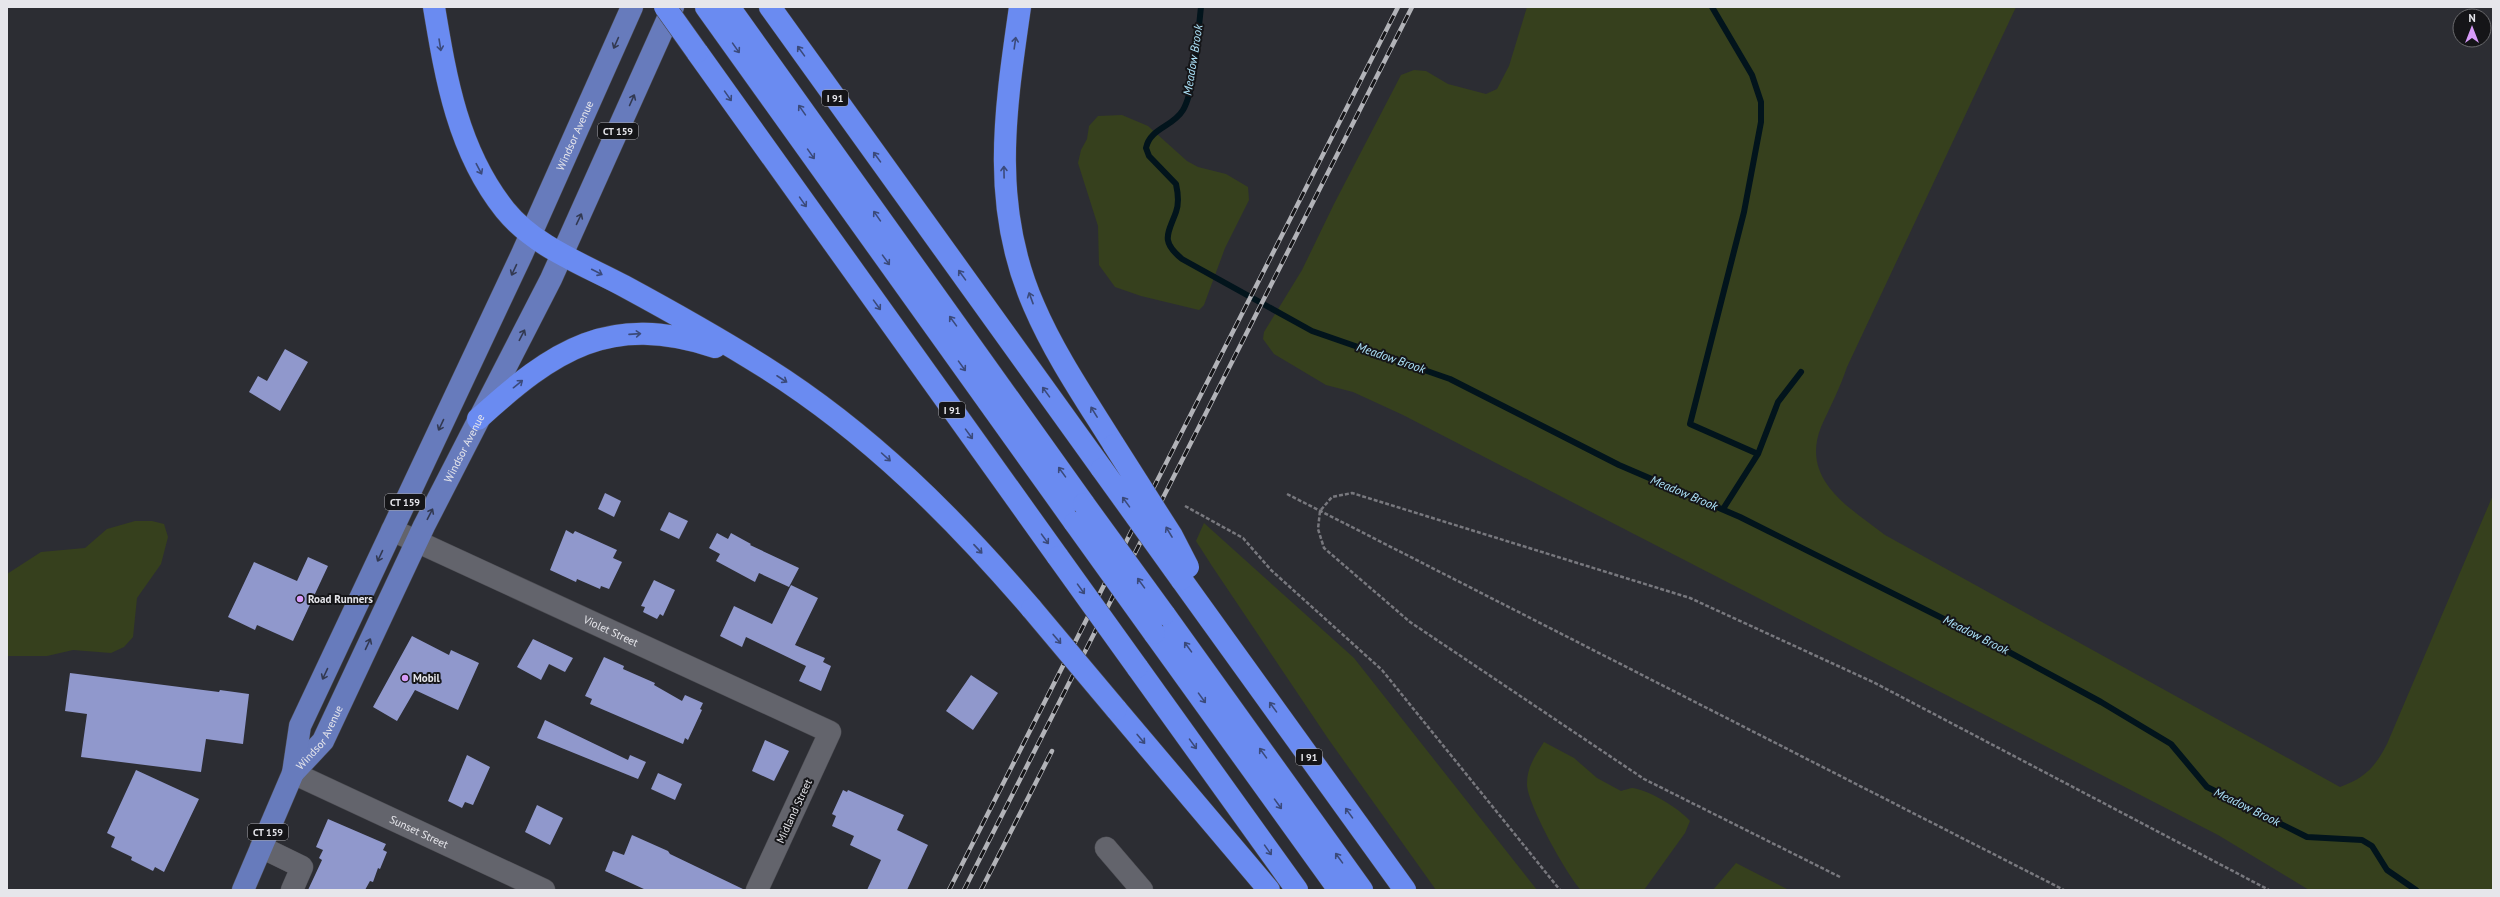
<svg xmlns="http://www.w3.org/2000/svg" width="2500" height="897" font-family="'PT Sans',sans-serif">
<rect width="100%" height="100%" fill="#2c2d33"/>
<path fill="#36401d" d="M 1527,7 L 2016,7 L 1847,367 C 1840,388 1830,407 1821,427 C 1800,480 1850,508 1885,535 L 2340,787 C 2365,778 2375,767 2387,744 L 2493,495 L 2493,890 L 2309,890 L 2218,835 L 1403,415 L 1353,392 L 1326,385 L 1274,354 L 1263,339 L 1264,332 L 1302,270 L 1334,204 L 1401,75 L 1414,70 L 1426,71 L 1448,84 L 1486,94 L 1497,89 L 1509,66 Z
M 1122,115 L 1148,126 L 1187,161 L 1198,167 L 1226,174 L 1248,187 L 1249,200 L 1225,248 L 1204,305 L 1199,310 L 1141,296 L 1115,287 L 1099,265 L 1098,226 L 1078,163 L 1081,150 L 1087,139 L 1089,126 L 1098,116 Z
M 135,521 L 152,521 L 164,524 L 168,537 L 161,564 L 137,598 L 133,637 L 124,647 L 111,653 L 73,650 L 47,656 L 7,656 L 7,574 L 41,552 L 85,548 L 107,529 Z
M 1204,523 L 1354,658 L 1537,890 L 1436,890 L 1329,740 L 1212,566 L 1196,541 Z
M 1544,742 L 1574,758 L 1597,778 L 1621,791 C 1625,790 1630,788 1633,788 C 1650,791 1679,808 1690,821 L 1685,833 L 1644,890 L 1581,890 C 1567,875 1527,804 1527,784 C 1527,767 1535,756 1544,742 Z
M 1736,863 L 1789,890 L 1713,890 Z"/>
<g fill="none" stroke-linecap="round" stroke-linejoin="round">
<path stroke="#02141c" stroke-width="6" d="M 1201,7 C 1198,32 1195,90 1183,110 C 1173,127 1150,128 1146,148 L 1149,156 L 1176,184 C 1178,193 1179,204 1176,212 C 1168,234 1160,241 1182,259 L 1312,331 L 1450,379 L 1619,465 L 1740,517 L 1996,645 L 2101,702 L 2171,744 L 2207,787 L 2307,837 L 2362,840 L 2372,846 L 2387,870 L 2416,890
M 1712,7 L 1752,75 L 1761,102 L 1761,122 L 1744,212 L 1690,424 L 1758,454 L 1723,509
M 1758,454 L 1778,402 L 1801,372"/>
</g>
<path fill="#9098cc" d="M 285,349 L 308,362 L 280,411 L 249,392 L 258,376 L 267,381 Z
M 605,493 L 621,501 L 614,517 L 598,509 Z
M 669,512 L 688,521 L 679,539 L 660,530 Z
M 566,530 L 573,534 L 575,531 L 617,550 L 613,558 L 622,562 L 609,589 L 601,586 L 600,589 L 577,579 L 576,582 L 550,570 Z
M 717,533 L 728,539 L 731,533 L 751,544 L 750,545 L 799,568 L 789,587 L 759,573 L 755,582 L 716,561 L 720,554 L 709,548 Z
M 308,557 L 328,566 L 293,641 L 257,625 L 255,630 L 228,617 L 254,562 L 297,581 Z
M 654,580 L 675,590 L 663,616 L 660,614 L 657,619 L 643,612 L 645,607 L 641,606 Z
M 791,585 L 818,598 L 795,645 L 825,658 L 823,662 L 831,666 L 821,691 L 799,681 L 806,666 L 746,637 L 742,647 L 720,636 L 734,606 L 772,624 Z
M 412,636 L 449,655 L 451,650 L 479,663 L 458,710 L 415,690 L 397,721 L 373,707 Z
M 533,639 L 573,658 L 565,672 L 549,664 L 541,680 L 517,667 Z
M 604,657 L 624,666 L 623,669 L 655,683 L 654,685 L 682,701 L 685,695 L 703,703 L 700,709 L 702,710 L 688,740 L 685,738 L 683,744 L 590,704 L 592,699 L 585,696 Z
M 70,673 L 219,692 L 220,690 L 249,694 L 243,744 L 206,739 L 201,772 L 81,757 L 87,714 L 65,711 Z
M 971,675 L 998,693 L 973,730 L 946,711 Z
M 545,720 L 628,760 L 630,755 L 646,762 L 638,779 L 537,738 Z
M 765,740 L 789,751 L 774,781 L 752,771 Z
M 467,755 L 490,767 L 473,805 L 465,802 L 462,808 L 448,801 Z
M 136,770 L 199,799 L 164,872 L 155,867 L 153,871 L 131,860 L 132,857 L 111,847 L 115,837 L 107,833 Z
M 658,773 L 682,784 L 675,800 L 651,789 Z
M 843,790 L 847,792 L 848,790 L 904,815 L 897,830 L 928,845 L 907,890 L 867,890 L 881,860 L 850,845 L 854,836 L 832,826 L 836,816 L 832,814 Z
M 537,805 L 563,818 L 550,845 L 525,832 Z
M 328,819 L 386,844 L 383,850 L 387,852 L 380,869 L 378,868 L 373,882 L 370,881 L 365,890 L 308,890 L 322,860 L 319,858 L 323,850 L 316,847 Z
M 632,835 L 668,851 L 670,854 L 745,890 L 646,890 L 605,871 L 613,851 L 624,855 Z"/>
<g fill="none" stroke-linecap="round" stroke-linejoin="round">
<defs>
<g id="minor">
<path id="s1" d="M 392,530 L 830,732 L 757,890"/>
<path id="s2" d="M 293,773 L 544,890"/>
<path d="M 261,847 L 302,867 L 292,890"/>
<path d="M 1106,848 L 1142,890"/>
</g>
<g id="major">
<path id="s3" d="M 293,773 L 323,741 L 424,526 L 551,279 L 673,7"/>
<path id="s4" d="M 243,890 L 293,773 L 300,726 L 522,254 L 632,7"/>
</g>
<path id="highway" d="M 434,7 C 446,79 458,151 505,210 C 535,247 583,264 624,286 C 672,312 720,339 766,368 C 869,433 953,517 1032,609
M 706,7 L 1075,523
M 729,7 L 1084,504
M 770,7 L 1102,469
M 1020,7 C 1005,111 990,206 1034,306 C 1055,355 1086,400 1114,445
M 697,52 L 1058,557
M 478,419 C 554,350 609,312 715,347
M 1181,579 L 1405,890
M 1164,614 L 1362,890
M 1154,633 L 1339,890
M 1137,667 L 1297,890
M 1116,709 L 1269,890"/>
</defs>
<use href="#minor" stroke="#4b4b51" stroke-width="23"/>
<use href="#major" stroke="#4b4b51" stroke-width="23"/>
<use href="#highway" stroke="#4b4b51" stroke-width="23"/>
<path stroke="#78787e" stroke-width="2.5" stroke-dasharray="4 2" stroke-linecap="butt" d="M 1287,494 L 2064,890
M 1185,506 L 1243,538 L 1271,570 L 1382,670 L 1560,890
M 1840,877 L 1644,779 L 1410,622 L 1324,548 L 1318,529 L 1320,511 L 1332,497 L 1352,493 L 1690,598 L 1873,682 L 2269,890"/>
<use href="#minor" stroke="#63646c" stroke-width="22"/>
<use href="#major" stroke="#677bbc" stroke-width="22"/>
<use href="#highway" stroke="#6a8bf1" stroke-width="22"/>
<defs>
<path id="rail" d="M 949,890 L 1398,7
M 964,890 L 1412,7
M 981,890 L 1052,751"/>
</defs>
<use href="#rail" stroke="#b2b3b8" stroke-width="4.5"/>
<use href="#rail" stroke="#151518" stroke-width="3" stroke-dasharray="9" stroke-linecap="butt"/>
<defs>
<path id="highway-bridge" d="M 665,7 L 697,52
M 1114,445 L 1172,536 L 1188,567
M 1102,469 L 1181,579
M 1084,504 L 1164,614
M 1075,523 L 1154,633
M 1058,557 L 1137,667
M 1032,609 L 1116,709"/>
</defs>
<use href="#highway-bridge" stroke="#4b4b51" stroke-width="23" stroke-linecap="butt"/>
<use href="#highway-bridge" stroke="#6a8bf1" stroke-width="22"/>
</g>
<defs><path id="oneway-shaft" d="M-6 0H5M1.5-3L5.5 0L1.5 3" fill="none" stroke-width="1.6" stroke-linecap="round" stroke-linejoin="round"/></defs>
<g stroke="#323951">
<use href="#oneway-shaft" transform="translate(616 43) rotate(114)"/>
<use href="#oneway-shaft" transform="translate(632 100) rotate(-66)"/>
<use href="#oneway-shaft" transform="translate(579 219) rotate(-65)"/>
<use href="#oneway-shaft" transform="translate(514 270) rotate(115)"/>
<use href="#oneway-shaft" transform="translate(522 335) rotate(-63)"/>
<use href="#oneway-shaft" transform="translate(441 425) rotate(115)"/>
<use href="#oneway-shaft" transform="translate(430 514) rotate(-63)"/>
<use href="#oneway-shaft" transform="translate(380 556) rotate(115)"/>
<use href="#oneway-shaft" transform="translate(368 644) rotate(-65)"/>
<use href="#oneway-shaft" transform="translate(325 674) rotate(115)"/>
</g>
<g stroke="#3b4a7a">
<use href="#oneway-shaft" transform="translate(1015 43) rotate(-82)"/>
<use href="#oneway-shaft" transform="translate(440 45) rotate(81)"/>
<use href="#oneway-shaft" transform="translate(736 48) rotate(55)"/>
<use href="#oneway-shaft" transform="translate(801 51) rotate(-126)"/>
<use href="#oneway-shaft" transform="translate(728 96) rotate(55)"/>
<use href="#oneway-shaft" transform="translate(802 110) rotate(-125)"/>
<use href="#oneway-shaft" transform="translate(811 154) rotate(55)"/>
<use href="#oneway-shaft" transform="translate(877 157) rotate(-126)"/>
<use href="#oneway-shaft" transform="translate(479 169) rotate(62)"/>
<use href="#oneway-shaft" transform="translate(1004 172) rotate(-91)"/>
<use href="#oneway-shaft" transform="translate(803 202) rotate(55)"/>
<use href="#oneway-shaft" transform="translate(877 216) rotate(-125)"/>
<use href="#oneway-shaft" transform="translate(886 260) rotate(54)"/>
<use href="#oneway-shaft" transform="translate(597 272) rotate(27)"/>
<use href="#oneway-shaft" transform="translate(962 275) rotate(-126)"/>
<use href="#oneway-shaft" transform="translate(1031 298) rotate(-110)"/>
<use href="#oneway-shaft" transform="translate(877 305) rotate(54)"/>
<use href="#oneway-shaft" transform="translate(953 321) rotate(-126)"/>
<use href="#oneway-shaft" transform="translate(635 334) rotate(-4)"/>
<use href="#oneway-shaft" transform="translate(962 366) rotate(54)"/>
<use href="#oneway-shaft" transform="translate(782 379) rotate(33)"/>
<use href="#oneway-shaft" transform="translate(518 384) rotate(-39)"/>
<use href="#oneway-shaft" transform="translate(1046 392) rotate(-126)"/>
<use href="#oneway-shaft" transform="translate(1094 412) rotate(-122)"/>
<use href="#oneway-shaft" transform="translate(969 434) rotate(54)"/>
<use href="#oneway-shaft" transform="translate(886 457) rotate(42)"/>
<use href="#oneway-shaft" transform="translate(1062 472) rotate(-126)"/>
<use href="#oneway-shaft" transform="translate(1126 502) rotate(-126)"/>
<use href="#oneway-shaft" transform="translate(1169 532) rotate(-121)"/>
<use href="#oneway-shaft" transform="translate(1045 539) rotate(54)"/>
<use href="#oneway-shaft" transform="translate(978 549) rotate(47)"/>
<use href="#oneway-shaft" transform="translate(1141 583) rotate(-126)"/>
<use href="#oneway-shaft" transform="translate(1081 589) rotate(54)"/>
<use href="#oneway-shaft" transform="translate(1057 639) rotate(50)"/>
<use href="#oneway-shaft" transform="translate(1188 647) rotate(-126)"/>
<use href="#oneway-shaft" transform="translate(1202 698) rotate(54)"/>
<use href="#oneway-shaft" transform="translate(1273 707) rotate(-126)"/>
<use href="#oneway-shaft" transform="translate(1141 739) rotate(50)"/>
<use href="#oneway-shaft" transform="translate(1193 744) rotate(54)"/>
<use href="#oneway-shaft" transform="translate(1263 753) rotate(-126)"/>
<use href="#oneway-shaft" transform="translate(1278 804) rotate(54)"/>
<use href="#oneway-shaft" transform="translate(1349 813) rotate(-126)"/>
<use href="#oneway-shaft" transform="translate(1268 850) rotate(55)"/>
<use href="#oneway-shaft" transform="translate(1339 858) rotate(-126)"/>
</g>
<g fill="#d79bf9" stroke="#151518" stroke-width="1.5">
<circle cx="300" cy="599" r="4"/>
<circle cx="405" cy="678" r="4"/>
</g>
<g text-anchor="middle" stroke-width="4" stroke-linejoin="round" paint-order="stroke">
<g fill="#151518" stroke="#a7a7ac" stroke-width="1">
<rect x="822" y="90" width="26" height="16" rx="3"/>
<rect x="598" y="123" width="40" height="16" rx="3"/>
<rect x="939" y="402" width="26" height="16" rx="3"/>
<rect x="385" y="494" width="40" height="16" rx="3"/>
<rect x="1296" y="749" width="26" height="16" rx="3"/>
<rect x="248" y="824" width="40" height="16" rx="3"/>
</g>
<g font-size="10" font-weight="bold" fill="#e6e6eb">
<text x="835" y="102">I 91</text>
<text x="618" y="135">CT 159</text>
<text x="952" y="414">I 91</text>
<text x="405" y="506">CT 159</text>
<text x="1309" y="761">I 91</text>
<text x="268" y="836">CT 159</text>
</g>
<g font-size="11" fill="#e6e6eb" stroke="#151518">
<text dy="4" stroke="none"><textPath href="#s4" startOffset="826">Windsor Avenue</textPath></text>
<text dy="4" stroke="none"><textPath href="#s3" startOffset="369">Windsor Avenue</textPath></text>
<text dy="4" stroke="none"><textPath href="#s1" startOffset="241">Violet Street</textPath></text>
<text dy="4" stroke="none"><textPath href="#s3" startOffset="45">Windsor Avenue</textPath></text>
<text transform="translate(794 811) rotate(-65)" y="4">Midland Street</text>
<text dy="4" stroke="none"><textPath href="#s2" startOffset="139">Sunset Street</textPath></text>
</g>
<g font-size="11" font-weight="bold" fill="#e6e6eb" stroke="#151518" text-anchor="start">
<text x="308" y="603">Road Runners</text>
<text x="413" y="682">Mobil</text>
</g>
<g font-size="12" font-style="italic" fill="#aee5fc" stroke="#151518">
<text transform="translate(1193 60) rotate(-81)" y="4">Meadow Brook</text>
<text transform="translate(1391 358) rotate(19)" y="4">Meadow Brook</text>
<text transform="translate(1684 493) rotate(23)" y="4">Meadow Brook</text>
<text transform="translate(1976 635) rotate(27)" y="4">Meadow Brook</text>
<text transform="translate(2247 807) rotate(26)" y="4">Meadow Brook</text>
</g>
</g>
<rect width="2500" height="897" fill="none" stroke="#e6e6eb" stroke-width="16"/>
<g transform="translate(2472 28)"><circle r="19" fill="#151518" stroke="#69696c"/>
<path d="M0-3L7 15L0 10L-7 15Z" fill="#d79bf9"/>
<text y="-6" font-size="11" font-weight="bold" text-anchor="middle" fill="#e6e6eb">N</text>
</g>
</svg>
